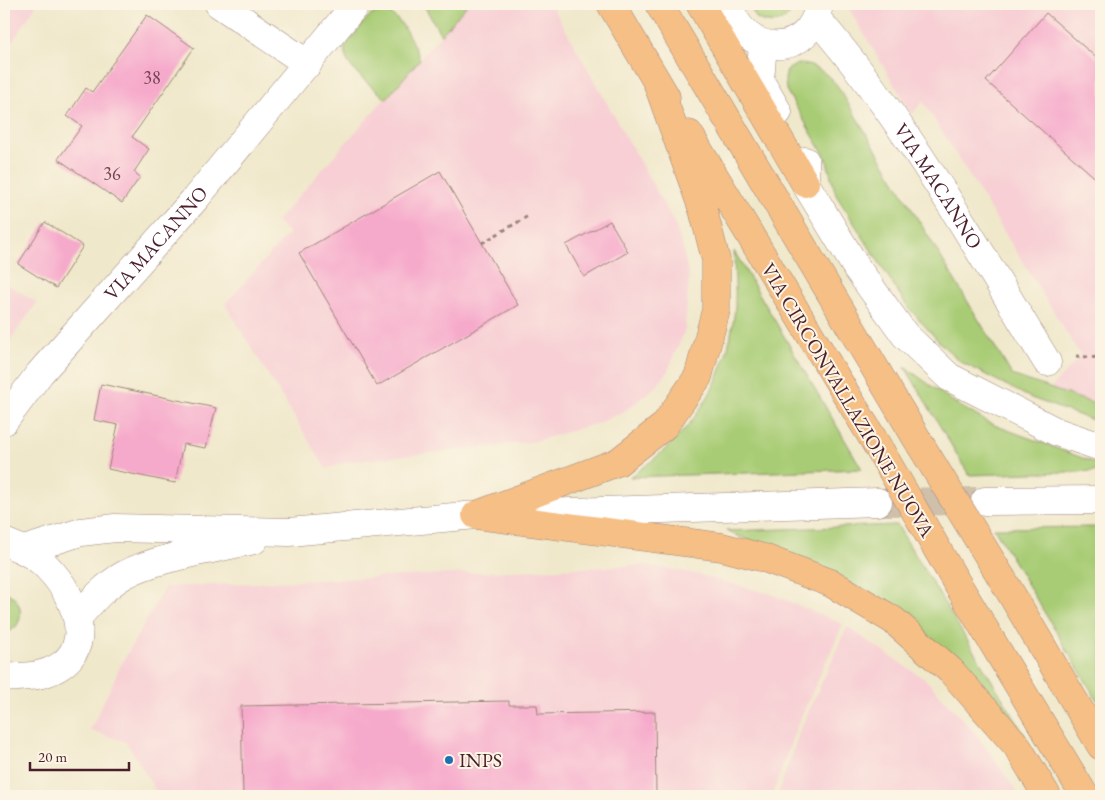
<svg xmlns="http://www.w3.org/2000/svg" width="1105" height="800" font-family="'EB Garamond',serif">
<rect width="100%" height="100%" fill="#fcf5e5"/>
<filter id="ink" filterUnits="userSpaceOnUse"><feTurbulence type="fractalNoise" baseFrequency=".02" numOctaves="2"/><feDisplacementMap in="SourceGraphic" scale="10" xChannelSelector="R" yChannelSelector="G"/><feConvolveMatrix kernelMatrix="1 2 1 2 8 2 1 2 1" color-interpolation-filters="sRGB"/></filter>
<filter id="wash" filterUnits="userSpaceOnUse"><feTurbulence type="fractalNoise" baseFrequency=".0096" numOctaves="4" result="noise"/><feDisplacementMap in="SourceGraphic" scale="20" xChannelSelector="R" yChannelSelector="G"/><feGaussianBlur stdDeviation="1.12" result="paint"/><feColorMatrix in="noise" values="0 0 0 0 0 0 0 0 0 0 0 0 0 0 0 0 0 1.4 0 .05"/><feComposite in="paint" operator="in"/></filter>
<g filter="url(#wash)">
<rect width="100%" height="100%" fill="#f0e8cb"/>
<path fill="#f7cfd4" d="M 4,4 L 37,4 L 4,55 Z
M 468,4 L 551,4 L 675,224 L 683,249 L 689,278 L 685,329 L 668,371 L 657,386 L 623,412 L 599,423 L 532,442 L 347,462 L 326,469 L 225,304 L 289,233 L 276,222 Z
M 846,4 L 1101,4 L 1101,406 L 1050,389 L 1081,356 L 923,101 L 912,114 Z
M 4,282 L 37,303 L 4,349 Z
M 644,565 L 687,572 L 771,594 L 843,624 L 796,728 L 772,796 L 159,796 L 126,742 L 90,730 L 121,665 L 165,587 Z
M 847,627 L 926,680 L 977,735 L 1020,796 L 777,796 L 800,730 Z"/>
<path fill="#a8cc75" stroke="#797650" d="M 423,4 L 468,4 L 441,35 Z
M 748,4 L 794,4 C 790,23 772,26 757,19 Z
M 381,10 C 404,16 410,40 420,59 L 386,99 C 374,87 340,65 345,47 L 368,17 Z
M 797,64 C 815,64 825,72 837,85 L 1012,375 L 1101,406 L 1101,423 L 1031,398 L 961,362 L 942,345 L 907,306 L 836,195 L 826,158 L 786,90 L 785,79 L 787,70 Z
M 734,251 L 862,469 L 630,477 C 692,434 727,385 735,308 C 736,289 734,269 734,251 Z
M 905,367 L 955,403 L 989,423 L 1101,465 L 1101,471 L 969,475 Z
M 897,525 L 1028,740 L 977,675 L 885,602 L 833,575 L 726,531 Z
M 1101,527 L 1101,707 L 994,528 Z
M 4,592 C 25,597 27,629 4,633 Z"/>
<g id="blocks">
<path fill="#f6aacb" d="M 1046,13 L 1101,62 L 1101,183 L 986,81 Z
M 147,15 L 194,48 L 132,137 L 149,149 L 134,172 L 140,177 L 122,203 L 58,159 L 82,126 L 67,116 L 86,88 L 92,92 Z
M 440,171 L 518,305 L 377,386 L 299,253 Z
M 610,221 L 628,252 L 584,277 L 566,245 Z
M 45,222 L 83,246 L 56,288 L 18,264 Z
M 101,384 L 216,408 L 206,448 L 183,444 L 175,483 L 108,469 L 118,425 L 94,420 Z
M 509,701 L 509,705 L 537,705 L 538,714 L 655,712 L 656,796 L 243,796 L 241,706 Z"/>
</g>
</g>
<g filter="url(#ink)">
<use href="#blocks" fill-opacity="0" stroke="#9d847b" stroke-width="1"/>
<g fill="none" stroke-linecap="round" stroke-linejoin="round">
<path stroke="#cfc0ab" stroke-width="28" stroke-dasharray="28 14" stroke-linecap="butt" d="M 878,502 L 976,501"/>
<defs>
<g id="minor">
<path d="M 219,4 L 308,64"/>
<path d="M 729,4 C 743,59 811,59 819,4"/>
<path id="s1" d="M 816,18 C 907,122 975,245 1047,362"/>
<path d="M 763,44 L 760,81 L 778,112"/>
<path d="M 805,161 L 805,183 L 856,267 L 905,335 L 949,377 L 1057,432 L 1101,447"/>
<path id="s2" d="M 4,421 L 40,373 L 195,199 L 356,4"/>
<path d="M 985,501 L 1101,500"/>
<path d="M 4,542 C 19,548 35,554 47,567 C 78,598 101,657 42,674 C 30,677 16,677 4,678"/>
<path d="M 24,550 L 81,532 L 115,528 L 289,532 L 476,515 L 878,502"/>
<path d="M 79,616 C 92,601 106,585 124,575 C 156,557 217,549 254,540"/>
</g>
<path id="major" d="M 611,4 L 666,97
M 659,4 L 920,444
M 700,4 L 805,183
M 689,134 L 881,452
M 479,514 L 618,462 L 664,426 L 698,377 L 716,310 L 716,260 L 703,210 L 657,82
M 476,515 L 722,547 L 764,558 L 831,583 L 893,620 L 951,671 L 1017,746 L 1047,796
M 955,580 L 1085,796
M 1003,580 L 1101,746"/>
</defs>
<use href="#minor" stroke="#9d847b" stroke-width="29"/>
<use href="#major" stroke="#9d847b" stroke-width="29"/>
<path stroke="#9d847b" stroke-width="3" stroke-dasharray="4 4" stroke-linecap="butt" d="M 482,243 L 530,215
M 1076,356 L 1101,358"/>
<use href="#minor" stroke="#fff" stroke-width="28"/>
<use href="#major" stroke="#f5bf86" stroke-width="28"/>
<defs>
<path id="major-bridge" d="M 920,444 L 1003,580
M 881,452 L 955,580"/>
</defs>
<use href="#major-bridge" stroke="#9d847b" stroke-width="29" stroke-linecap="butt"/>
<use href="#major-bridge" stroke="#f5bf86" stroke-width="28"/>
</g>
</g>
<circle fill="#1f6fb2" stroke="#fcf5e5" stroke-width="2" cx="449" cy="760" r="5"/>
<g text-anchor="middle" stroke-width="4" stroke-linejoin="round" paint-order="stroke">
<g font-size="18" fill="#754253">
<text x="152" y="84">38</text>
<text x="112" y="180">36</text>
</g>
<g font-size="20" fill="#4a1f2b" stroke="#fcf5e5">
<text dy="7" stroke="none"><textPath href="#s1" startOffset="208">VIA MACANNO</textPath></text>
<text dy="7" stroke="none"><textPath href="#s2" startOffset="234">VIA MACANNO</textPath></text>
<text transform="translate(848 400) rotate(59)" y="7">VIA CIRCONVALLAZIONE NUOVA</text>
</g>
<g font-size="20" fill="#4a1f2b" stroke="#fcf5e5" text-anchor="start">
<text x="459" y="767">INPS</text>
</g>
</g>
<rect width="1105" height="800" fill="none" stroke="#fcf5e5" stroke-width="20"/>
<path d="M30 762v8h99v-8" fill="none" stroke="#4a1f2b" stroke-width="2.5"/>
<text x="38" y="762" font-size="15" fill="#4a1f2b" stroke="#fcf5e5" stroke-width="4" paint-order="stroke">20 m</text>
</svg>
